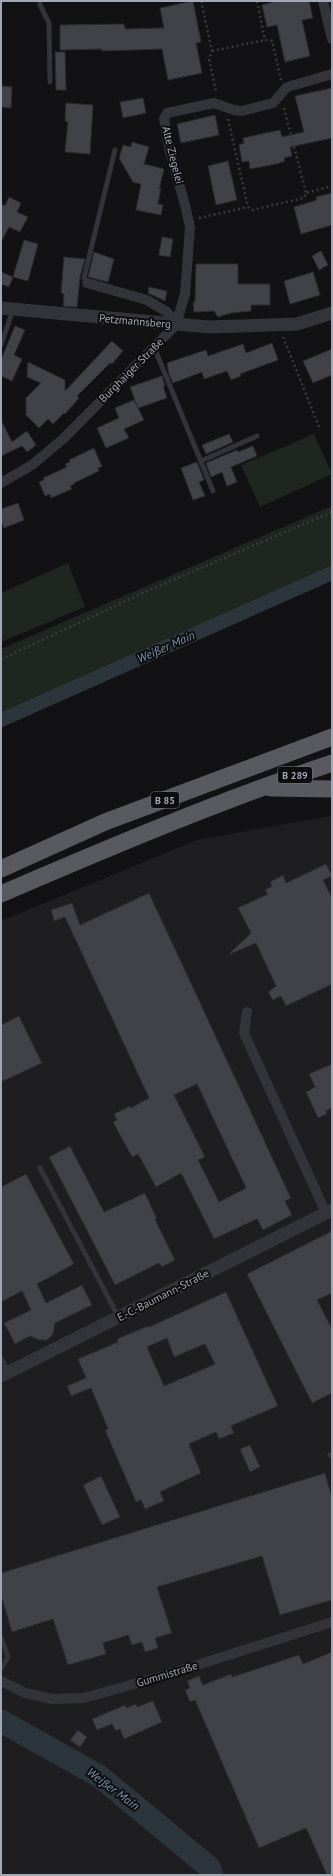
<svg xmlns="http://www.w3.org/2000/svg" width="333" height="1876" font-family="'PT Sans',sans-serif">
<rect width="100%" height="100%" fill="#121214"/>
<path fill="#1e1e21" d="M 330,816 L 332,817 L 332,1875 L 1,1875 L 1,921 L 197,840 Z"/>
<path fill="#1f2620" d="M 314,434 L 332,474 L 260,507 L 241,465 Z
M 332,506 L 332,570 L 1,719 L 1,649 Z
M 68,563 L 85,607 L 1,642 L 1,593 Z"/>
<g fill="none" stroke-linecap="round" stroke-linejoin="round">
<path stroke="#2c343c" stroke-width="14" d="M 1,720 L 332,573"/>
<path stroke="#2c343c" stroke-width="23" d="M 1,1721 L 99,1776 L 209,1867 L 212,1875"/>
</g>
<path fill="#414247" stroke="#2c2c30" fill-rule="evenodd" d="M 193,1 L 201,42 L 196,43 L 202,73 L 168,80 L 162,49 L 102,51 L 102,49 L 60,50 L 60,25 L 124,24 L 125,29 L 164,28 L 160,8 Z
M 277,1 L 309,1 L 313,18 L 302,20 L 310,56 L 285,62 L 277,25 L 267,27 L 262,5 Z
M 55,52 L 65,52 L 66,90 L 56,90 Z
M 1,86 L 12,87 L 11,108 L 1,107 Z
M 332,88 L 332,138 L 290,147 L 292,156 L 284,158 L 285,161 L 276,164 L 250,169 L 249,161 L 242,162 L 239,145 L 244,143 L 243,138 L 280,130 L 282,137 L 304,132 L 295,96 Z
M 143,98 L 146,113 L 123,118 L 120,102 Z
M 66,103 L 93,105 L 90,154 L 65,152 L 68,122 L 65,121 Z
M 215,115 L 219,135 L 181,143 L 177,124 Z
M 132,142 L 149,147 L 144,164 L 164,169 L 159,189 L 161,188 L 158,204 L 163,205 L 161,215 L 136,210 L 141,184 L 133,182 L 119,158 L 123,145 L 131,147 Z
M 228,161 L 237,200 L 216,205 L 208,166 Z
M 332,193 L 332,225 L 301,234 L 294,207 L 317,200 L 316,197 Z
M 9,197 L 21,203 L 17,212 L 28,217 L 20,232 L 9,227 L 1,242 L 1,204 L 5,206 Z
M 162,237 L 173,239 L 170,257 L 159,255 Z
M 24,240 L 38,244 L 28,281 L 13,277 Z
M 321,251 L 328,265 L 319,270 L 312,256 Z
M 94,252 L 114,259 L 108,282 L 88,277 Z
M 64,257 L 85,259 L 80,277 L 77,307 L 63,306 L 64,294 L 61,293 Z
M 196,264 L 238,264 L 238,284 L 270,284 L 270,305 L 251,305 L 251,311 L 231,313 L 218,317 L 214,311 L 194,312 L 193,302 L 195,302 Z
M 1,272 L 13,277 L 9,287 L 1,284 Z
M 313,272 L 320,295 L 290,304 L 284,281 Z
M 149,287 L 167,291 L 165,301 L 148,293 Z
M 15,326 L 25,330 L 14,355 L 22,359 L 12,381 L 1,376 L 1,360 Z
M 112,341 L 123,351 L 112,364 L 110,363 L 77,396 L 79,398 L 65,414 L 64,413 L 53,424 L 48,419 L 39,428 L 26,415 L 26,398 L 41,383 L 27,377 L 28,362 L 65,380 L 65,391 Z
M 272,343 L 278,360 L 240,374 L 241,376 L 231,380 L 227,371 L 204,379 L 202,372 L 173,383 L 169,374 L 167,363 L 206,350 L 208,356 L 243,344 L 246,353 Z
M 332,349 L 332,375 L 313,383 L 303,361 Z
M 162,376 L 165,386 L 163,386 L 167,398 L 138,408 L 144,420 L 124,429 L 129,438 L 106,448 L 97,428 L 119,418 L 115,408 L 134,400 L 138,408 L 130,387 Z
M 1,420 L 12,442 L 27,431 L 36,445 L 27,452 L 22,446 L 1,456 Z
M 229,434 L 233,442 L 206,454 L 202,445 Z
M 253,446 L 257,456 L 231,467 L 237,482 L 227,486 L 222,472 L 211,477 L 206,463 L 237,450 L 238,452 Z
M 94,448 L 102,467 L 98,468 L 99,471 L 74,483 L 74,484 L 70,486 L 72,489 L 51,498 L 50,494 L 45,496 L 39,482 L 44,480 L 43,478 L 67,467 L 65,464 L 70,462 L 69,460 Z
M 197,462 L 204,480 L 199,482 L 205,496 L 193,500 L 181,468 Z
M 18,503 L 24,520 L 4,528 L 1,521 L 1,509 Z
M 326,864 L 332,876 L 323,880 L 332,898 L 332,984 L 286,1006 L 281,996 L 273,1000 L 268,992 L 276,986 L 256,943 L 230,954 L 230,953 L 251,933 L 238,908 L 268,894 L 265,890 L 272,886 L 270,882 L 283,875 L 286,883 Z
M 149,893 L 291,1198 L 285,1201 L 292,1215 L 263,1230 L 257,1219 L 214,1239 L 181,1173 L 156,1187 L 138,1154 L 132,1157 L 113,1122 L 117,1120 L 114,1114 L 130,1106 L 131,1108 L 149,1098 L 65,917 L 54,921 L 51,910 L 72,903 L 80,925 ZM 197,1084 L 246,1188 L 219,1202 L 198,1160 L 205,1157 L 174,1095 Z
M 19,1016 L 42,1063 L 1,1082 L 1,1025 Z
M 332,1064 L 332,1108 L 326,1111 L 327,1114 L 318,1118 L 306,1092 L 315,1087 L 309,1074 Z
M 70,1146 L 104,1212 L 145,1193 L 157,1219 L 155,1219 L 175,1260 L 162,1267 L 159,1263 L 115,1285 L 49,1157 Z
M 26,1174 L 74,1264 L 37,1284 L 46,1303 L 82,1285 L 92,1305 L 55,1323 L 53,1334 L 47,1340 L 39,1340 L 30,1336 L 15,1344 L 4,1323 L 31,1310 L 22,1291 L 1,1302 L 1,1187 Z
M 332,1231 L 332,1293 L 317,1300 L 332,1329 L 332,1393 L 312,1403 L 247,1274 Z
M 226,1292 L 278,1406 L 231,1426 L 234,1433 L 219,1439 L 216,1432 L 189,1444 L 201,1473 L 160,1492 L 164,1501 L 145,1509 L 141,1500 L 136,1502 L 105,1430 L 108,1429 L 91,1388 L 71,1396 L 67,1386 L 86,1378 L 78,1359 L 118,1342 L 117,1339 L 148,1326 L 149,1327 ZM 167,1338 L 174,1357 L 205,1344 L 215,1364 L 164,1386 L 147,1347 Z
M 250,1445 L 260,1467 L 250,1472 L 240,1449 Z
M 325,1473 L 332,1498 L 332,1600 L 280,1615 L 262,1556 L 157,1587 L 172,1633 L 155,1638 L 158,1648 L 145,1652 L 142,1642 L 132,1645 L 128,1635 L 103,1643 L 106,1654 L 68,1665 L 53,1619 L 12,1632 L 1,1595 L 1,1573 Z
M 101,1476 L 120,1517 L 102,1525 L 83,1485 Z
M 332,1652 L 332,1875 L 327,1875 L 306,1828 L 259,1848 L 195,1700 L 190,1702 L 185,1690 L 190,1688 L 187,1681 L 199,1676 L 203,1685 L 231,1674 L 232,1677 L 299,1655 L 303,1664 Z
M 153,1701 L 162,1722 L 124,1739 L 120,1729 L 116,1731 L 112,1724 L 97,1730 L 92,1719 L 125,1705 L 126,1708 L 136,1704 L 137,1707 Z
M 78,1730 L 87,1737 L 80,1747 L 70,1740 Z"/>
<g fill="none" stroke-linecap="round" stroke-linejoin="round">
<path stroke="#393b40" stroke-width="2.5" stroke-dasharray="2 3" stroke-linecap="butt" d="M 201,1 L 212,51 L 209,59 L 216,92
M 257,1 L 265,40 L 272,41 L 281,80
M 212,51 L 265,40
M 284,108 L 306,193
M 228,119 L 248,207
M 199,218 L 248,207 L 252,210 L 304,198 L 306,193 L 332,186
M 283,337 L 320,429
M 1,659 L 152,589 L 332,512"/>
<path stroke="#333439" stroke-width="5" d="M 40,1 L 40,5 L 49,23 L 50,82
M 87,283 L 84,278 L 115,150
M 1,345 L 13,310
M 154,347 L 213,491
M 201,461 L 257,436
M 40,1168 L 118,1316
M 1,1358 L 8,1372
M 330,1455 L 332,1454
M 1,1637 L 8,1657 L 1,1669"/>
<path stroke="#333439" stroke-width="10" d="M 323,1 L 332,39
M 87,283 L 147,300 L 167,312 L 176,325
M 1,483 L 32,465 L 63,439 L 176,325 L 185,294 L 190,227 L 185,205 L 169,148 L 164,119 L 167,113 L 214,103 L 234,110 L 242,111 L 273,103 L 287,87 L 332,74
M 247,1012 L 244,1033 L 326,1213
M 1,1681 L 25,1693 L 52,1699 L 84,1698 L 166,1675 L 332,1622"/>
<path stroke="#333439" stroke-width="13" d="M 1,308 L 209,327 L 297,324 L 332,313
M 1,1376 L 332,1210"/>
<path stroke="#585a60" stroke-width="17" d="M 271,788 L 332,789
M 1,869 L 105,822 L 332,737
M 1,894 C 110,847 219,801 332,763"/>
</g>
<g text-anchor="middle" stroke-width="4" stroke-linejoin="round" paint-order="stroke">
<g fill="#0d0d0f" stroke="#777a82" stroke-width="1">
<rect x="278" y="767" width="34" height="16" rx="3"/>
<rect x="151" y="792" width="28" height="16" rx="3"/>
</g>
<g font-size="10" font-weight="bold" fill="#a4a8b4">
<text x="295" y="779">B 289</text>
<text x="165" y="804">B 85</text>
</g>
<g font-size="11" fill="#a4a8b4" stroke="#0d0d0f">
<text transform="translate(173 155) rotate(76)" y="4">Alte Ziegelei</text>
<text transform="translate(135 321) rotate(5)" y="4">Petzmannsberg</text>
<text transform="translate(131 370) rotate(-45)" y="4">Burghaiger Straße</text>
<text transform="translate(163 1295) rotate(-27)" y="4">E.-C.-Baumann-Straße</text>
<text transform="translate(167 1674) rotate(-17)" y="4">Gummistraße</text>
</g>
<g font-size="12" font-style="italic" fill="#7c94ae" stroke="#0d0d0f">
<text transform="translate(166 647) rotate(-24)" y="4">Weißer Main</text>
<text transform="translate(113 1789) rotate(37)" y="4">Weißer Main</text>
</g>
</g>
<rect width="333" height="1876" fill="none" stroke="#a4a8b4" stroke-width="4"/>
</svg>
